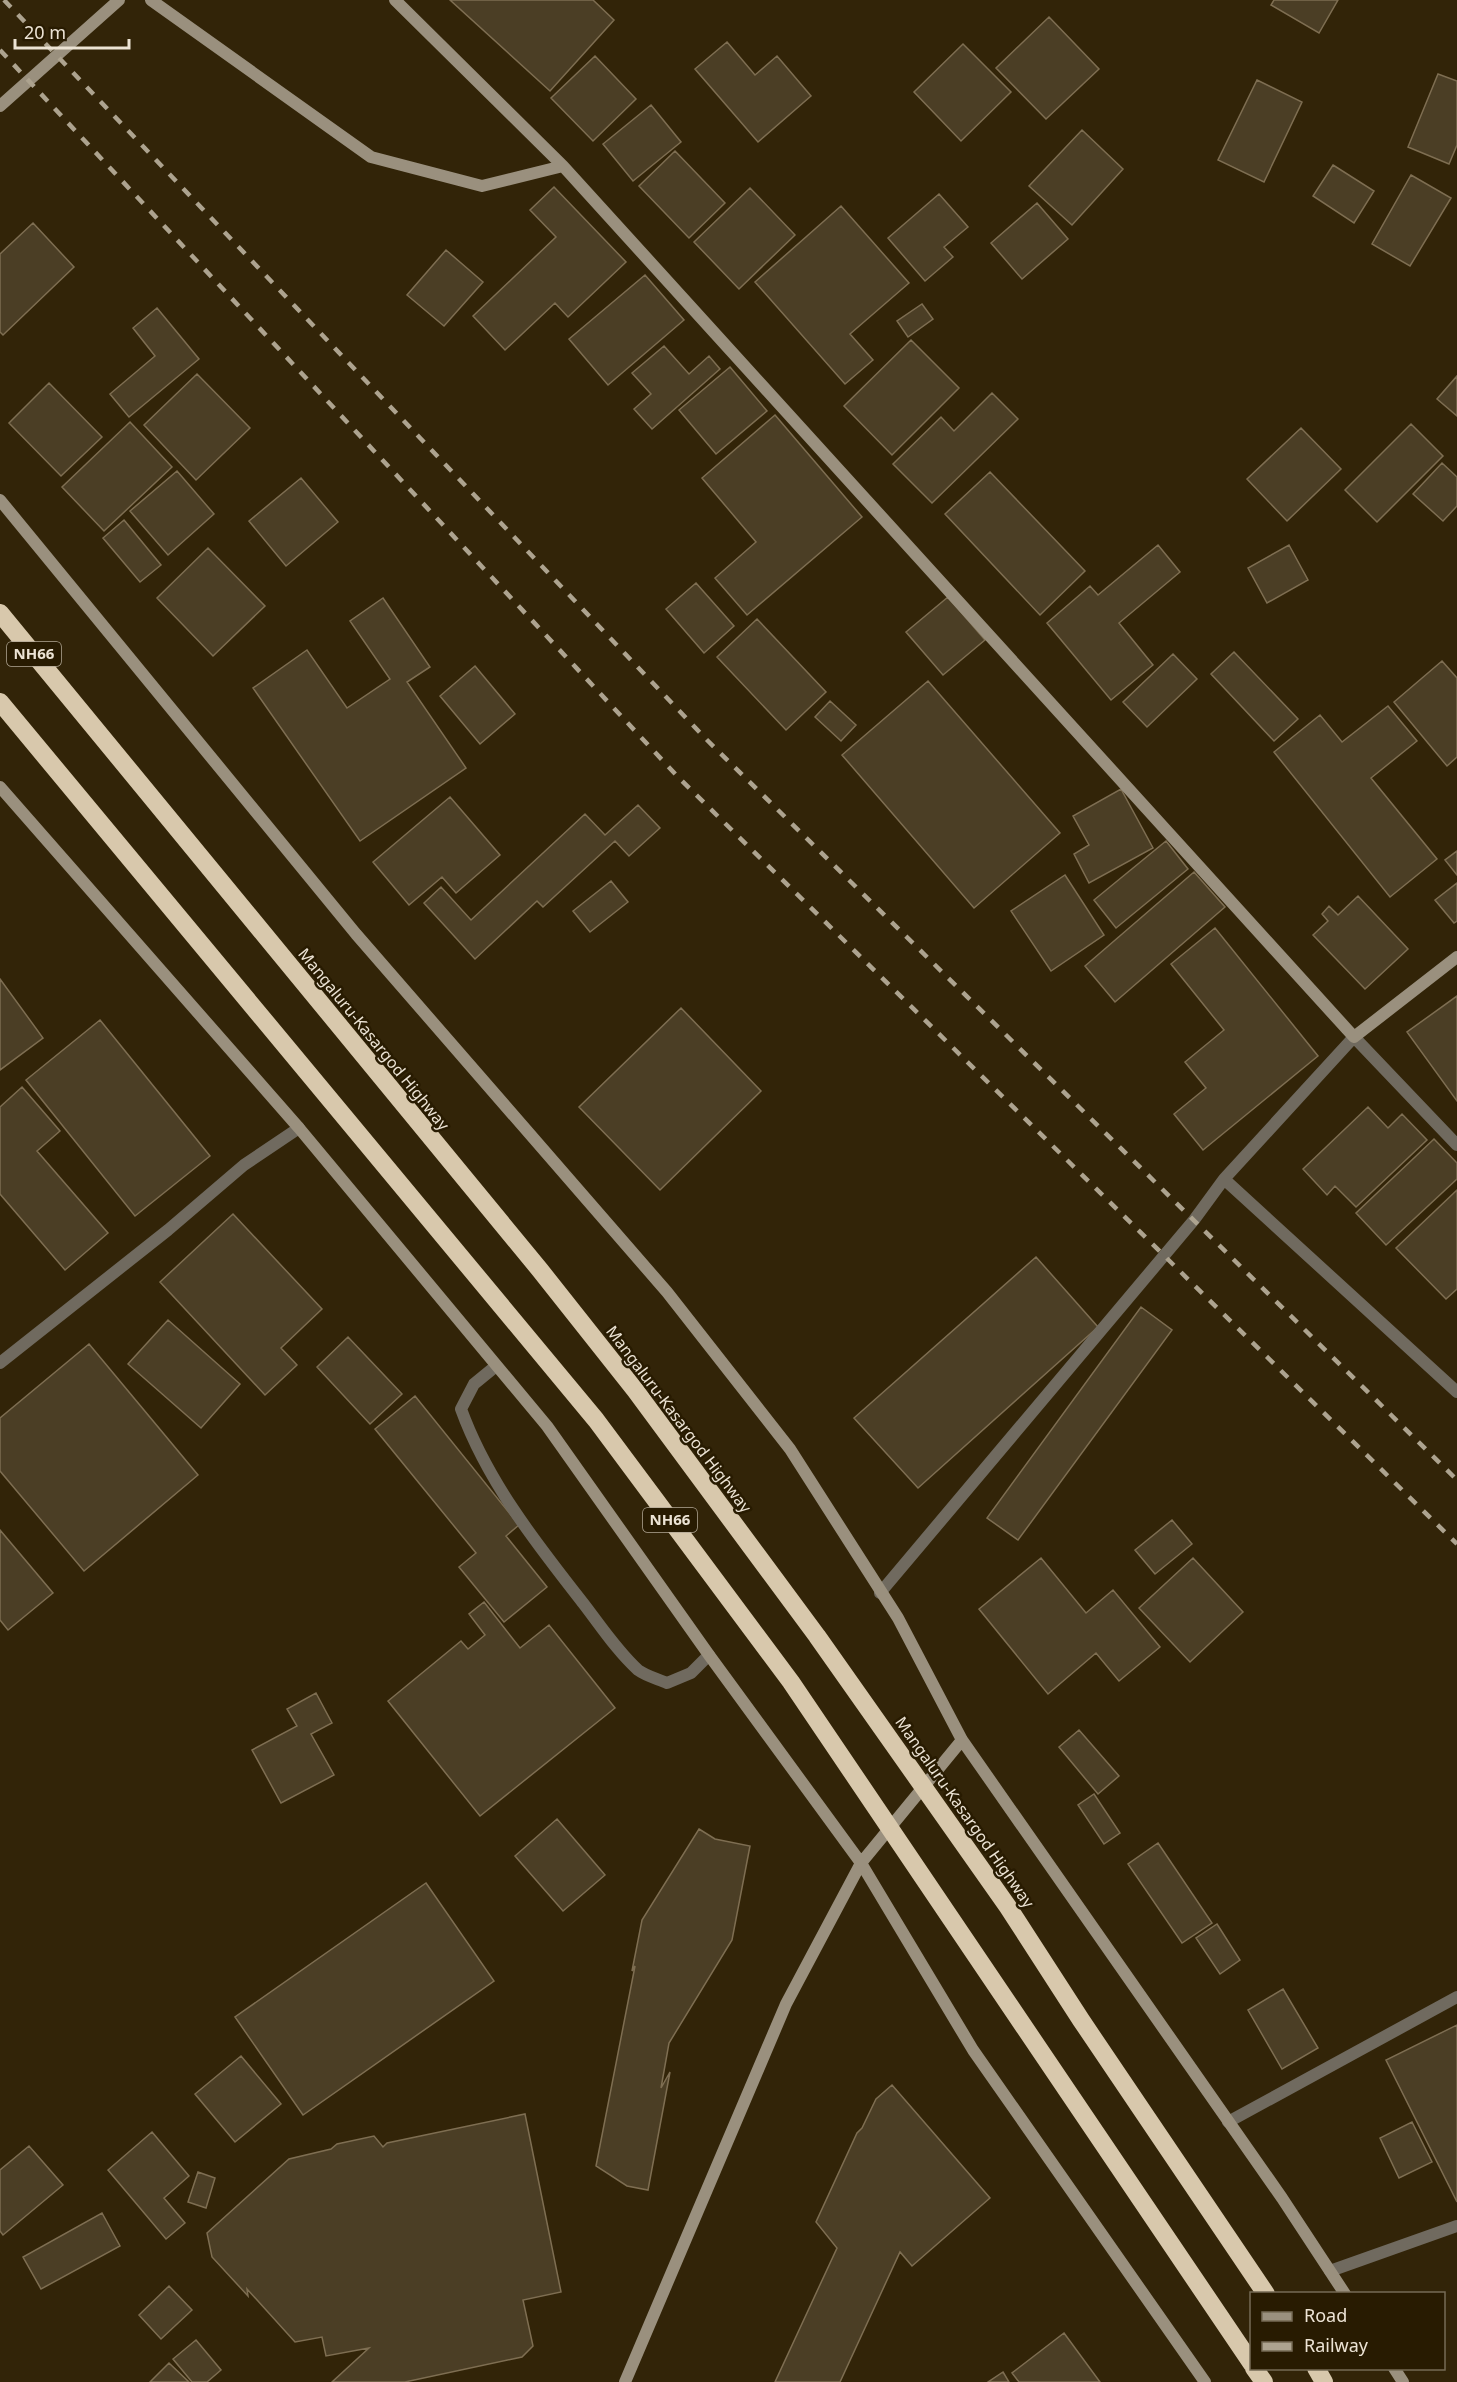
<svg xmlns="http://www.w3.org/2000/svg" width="1457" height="2382" font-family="'Noto Sans',sans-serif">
<rect width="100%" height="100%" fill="#322408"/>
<path fill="#4b3e25" stroke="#7e6e52" stroke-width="1.5" d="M 450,0 L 593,0 L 614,20 L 550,91 Z
M 1274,0 L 1338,0 L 1319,33 L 1271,5 Z
M 1049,17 L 1099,69 L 1046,119 L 996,68 Z
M 727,42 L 755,75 L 777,56 L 811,96 L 758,142 L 695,69 Z
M 963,44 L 1011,92 L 961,141 L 914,92 Z
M 595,56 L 636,99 L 593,141 L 551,98 Z
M 1438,74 L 1457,81 L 1457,145 L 1449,164 L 1408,147 Z
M 1257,80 L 1302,102 L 1264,182 L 1218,160 Z
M 651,105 L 681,142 L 633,181 L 603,144 Z
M 1082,130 L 1123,169 L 1072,225 L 1029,186 Z
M 675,151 L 725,203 L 689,238 L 639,186 Z
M 1333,165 L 1374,191 L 1354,223 L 1313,196 Z
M 1411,175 L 1451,198 L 1410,266 L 1372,244 Z
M 554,187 L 626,262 L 568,317 L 555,303 L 505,350 L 473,316 L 556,237 L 530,210 Z
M 750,188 L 795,235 L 739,289 L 694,242 Z
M 939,194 L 968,227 L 944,247 L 953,257 L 925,281 L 888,238 Z
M 1037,203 L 1068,239 L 1022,279 L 991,243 Z
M 841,206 L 909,283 L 850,334 L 873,360 L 845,384 L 755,282 Z
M 33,223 L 74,267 L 3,335 L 0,332 L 0,254 Z
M 446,250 L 483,282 L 444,326 L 407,295 Z
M 645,275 L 684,320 L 608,385 L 569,339 Z
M 922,304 L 933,319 L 908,337 L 897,321 Z
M 157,308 L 199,359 L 129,417 L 110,394 L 155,356 L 133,328 Z
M 911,340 L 959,388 L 892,455 L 844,406 Z
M 664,346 L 689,374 L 709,356 L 720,369 L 652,429 L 634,409 L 651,394 L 632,373 Z
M 730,367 L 767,411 L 716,454 L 679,410 Z
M 197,374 L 250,428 L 196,480 L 144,425 Z
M 1457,376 L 1457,416 L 1437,399 Z
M 49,383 L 102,437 L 61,476 L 9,423 Z
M 992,393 L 1018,419 L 932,503 L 893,464 L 941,417 L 954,431 Z
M 775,415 L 862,517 L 747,615 L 715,578 L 756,542 L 702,478 Z
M 130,422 L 172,467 L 104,531 L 62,487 Z
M 1411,424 L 1443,456 L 1377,522 L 1345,490 Z
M 1301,428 L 1341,469 L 1287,521 L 1247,479 Z
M 1442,463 L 1457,477 L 1457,506 L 1443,521 L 1413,494 Z
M 177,471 L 214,514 L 168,555 L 130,511 Z
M 990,472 L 1085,571 L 1040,615 L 945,514 Z
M 301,478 L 338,522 L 286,566 L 249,521 Z
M 124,520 L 161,565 L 140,582 L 103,538 Z
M 1158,545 L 1180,572 L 1119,623 L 1153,665 L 1111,700 L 1047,623 L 1090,586 L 1098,595 Z
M 1289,545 L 1308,580 L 1267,603 L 1248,568 Z
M 208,548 L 265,606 L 213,656 L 157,598 Z
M 696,583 L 734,626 L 704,653 L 666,609 Z
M 948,597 L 985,640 L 943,675 L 906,632 Z
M 383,598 L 430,667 L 407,682 L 466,768 L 360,841 L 253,688 L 307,650 L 347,708 L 390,679 L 350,621 Z
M 757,619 L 826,692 L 786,730 L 717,657 Z
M 1234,652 L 1298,719 L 1274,741 L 1211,674 Z
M 1173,654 L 1197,679 L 1147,727 L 1123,702 Z
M 1442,661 L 1457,678 L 1457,757 L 1447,766 L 1394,702 Z
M 475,666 L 515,714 L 480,744 L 440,696 Z
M 928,681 L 1060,833 L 974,908 L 842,755 Z
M 830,701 L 856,725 L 841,741 L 815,717 Z
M 1388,706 L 1417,741 L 1371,778 L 1437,859 L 1390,897 L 1274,752 L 1320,715 L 1342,742 Z
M 1121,789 L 1153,848 L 1089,883 L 1074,854 L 1089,845 L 1073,816 Z
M 450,797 L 500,855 L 456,893 L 442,877 L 409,905 L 373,862 Z
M 638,805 L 660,828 L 629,856 L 615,841 L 543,907 L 537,901 L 475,959 L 424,903 L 441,887 L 471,920 L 585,814 L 605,835 Z
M 1166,841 L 1188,869 L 1116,928 L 1094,900 Z
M 1457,851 L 1457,875 L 1445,860 Z
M 1194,872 L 1225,907 L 1115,1002 L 1085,966 Z
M 1065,875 L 1104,935 L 1051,971 L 1011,911 Z
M 611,881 L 628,902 L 590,932 L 573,911 Z
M 1457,883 L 1457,921 L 1454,923 L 1435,900 Z
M 1358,896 L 1408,949 L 1365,989 L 1313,935 L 1328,921 L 1322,914 L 1329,906 L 1338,915 Z
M 1215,928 L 1318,1056 L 1203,1150 L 1174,1114 L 1206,1088 L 1185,1062 L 1224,1030 L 1171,964 Z
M 0,979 L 43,1038 L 0,1070 Z
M 1457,996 L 1457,1101 L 1407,1032 Z
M 681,1008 L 761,1091 L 660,1190 L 579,1107 Z
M 100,1020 L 210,1156 L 135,1216 L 26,1080 Z
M 22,1087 L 60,1131 L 37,1151 L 108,1233 L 65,1270 L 0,1194 L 0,1107 Z
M 1368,1107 L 1388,1128 L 1402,1114 L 1427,1140 L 1356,1207 L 1335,1186 L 1327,1195 L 1303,1169 Z
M 1434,1139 L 1457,1163 L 1457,1179 L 1386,1245 L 1356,1213 Z
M 1457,1190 L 1457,1289 L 1446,1299 L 1396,1248 Z
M 233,1214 L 322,1309 L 281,1348 L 297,1365 L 265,1395 L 160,1282 Z
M 1036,1257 L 1098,1327 L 918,1488 L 854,1418 Z
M 1141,1307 L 1172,1330 L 1018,1540 L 987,1518 Z
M 168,1320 L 240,1384 L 201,1428 L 128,1364 Z
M 348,1337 L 402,1394 L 370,1424 L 317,1367 Z
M 89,1344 L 198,1475 L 84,1571 L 0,1471 L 0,1418 Z
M 415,1396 L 519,1525 L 506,1536 L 547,1587 L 504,1622 L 459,1567 L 476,1553 L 375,1429 Z
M 1172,1520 L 1192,1544 L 1155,1574 L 1135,1550 Z
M 0,1530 L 53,1593 L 8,1630 L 0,1620 Z
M 1041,1558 L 1086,1613 L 1113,1590 L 1160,1647 L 1119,1681 L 1096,1653 L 1048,1694 L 979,1609 Z
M 1193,1558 L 1243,1612 L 1190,1662 L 1139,1608 Z
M 484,1602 L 520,1648 L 549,1625 L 615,1708 L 480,1816 L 388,1701 L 461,1641 L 468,1649 L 485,1635 L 469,1614 Z
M 316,1693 L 332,1723 L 311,1734 L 334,1775 L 281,1803 L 252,1750 L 297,1726 L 287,1709 Z
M 1079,1730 L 1119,1776 L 1098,1794 L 1059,1747 Z
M 1094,1794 L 1120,1833 L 1104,1844 L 1078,1805 Z
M 557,1819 L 605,1875 L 563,1911 L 515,1856 Z
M 699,1829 L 715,1839 L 750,1846 L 732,1940 L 669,2043 L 661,2088 L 670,2072 L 648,2190 L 627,2186 L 596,2166 L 635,1966 L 632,1971 L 642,1920 Z
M 1158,1843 L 1212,1923 L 1182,1943 L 1128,1864 Z
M 426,1883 L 494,1981 L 303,2115 L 235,2017 Z
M 1217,1924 L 1240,1960 L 1220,1974 L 1196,1938 Z
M 1283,1989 L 1318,2048 L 1282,2069 L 1248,2010 Z
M 1457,2025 L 1457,2202 L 1386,2060 Z
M 241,2056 L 281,2104 L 235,2142 L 195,2094 Z
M 892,2085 L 990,2198 L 912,2266 L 900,2252 L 840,2382 L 775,2382 L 837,2248 L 816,2222 L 857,2133 L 862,2128 L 876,2099 Z
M 525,2114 L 561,2292 L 523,2300 L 533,2346 L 522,2357 L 405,2382 L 332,2382 L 369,2348 L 326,2356 L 322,2337 L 295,2342 L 247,2289 L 248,2296 L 212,2257 L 207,2233 L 289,2159 L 331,2149 L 337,2144 L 374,2136 L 383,2147 L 387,2143 Z
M 1412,2122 L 1432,2162 L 1399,2178 L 1380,2138 Z
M 152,2132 L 189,2176 L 164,2198 L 185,2223 L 166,2239 L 108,2170 Z
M 29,2146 L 63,2185 L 3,2235 L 0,2231 L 0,2170 Z
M 198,2172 L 215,2178 L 206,2208 L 188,2202 Z
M 102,2213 L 120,2246 L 41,2289 L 23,2257 Z
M 169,2286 L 192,2310 L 161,2339 L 139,2315 Z
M 1064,2333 L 1100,2382 L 1019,2382 L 1012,2373 Z
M 196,2340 L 221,2370 L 207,2382 L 192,2382 L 173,2359 Z
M 169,2363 L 189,2382 L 150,2382 Z
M 1003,2372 L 1009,2382 L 988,2382 Z"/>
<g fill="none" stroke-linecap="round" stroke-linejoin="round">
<path stroke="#706a5f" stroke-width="12" d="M 496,1366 L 474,1384 L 461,1409 C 487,1481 536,1543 583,1603 C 600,1625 617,1651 638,1670 C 646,1676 658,1679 667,1683 L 691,1673 L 709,1655
M 1228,2122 L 1457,1997
M 1330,2271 L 1457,2226"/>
<path stroke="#706a5f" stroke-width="12" d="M 1224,1179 L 1457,1392
M 0,1363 L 168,1230 L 244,1165 L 299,1128
M 880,1593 L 1194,1220 L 1224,1179 L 1354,1037 L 1457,1145"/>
<path stroke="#9a907e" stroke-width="12" d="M 151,0 L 371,157 L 482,186 L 563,166 L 1354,1037 L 1457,957
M 395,0 L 563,166
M 0,106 L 119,0
M 0,500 L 356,934 L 667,1292 L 790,1449 L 898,1618 L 962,1740 L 1282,2198 L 1345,2294
M 0,787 L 299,1128 L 547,1426 L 709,1655 L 861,1863 L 973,2050 L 1205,2382
M 1394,2368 L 1403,2382
M 625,2382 L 786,2004 L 861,1863 L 962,1740"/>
<path stroke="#d8c8ac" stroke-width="18" d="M 0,613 L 540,1270 L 635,1390 L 817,1636 L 1008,1907 L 1081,2020 L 1266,2294
M 0,702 L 596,1420 L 791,1682 L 1252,2364
M 1254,2368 L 1264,2382
M 1316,2368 L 1324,2382"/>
<path stroke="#ada38f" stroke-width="4.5" stroke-dasharray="10 10" stroke-linecap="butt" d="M 4,0 L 706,739 L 1457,1480
M 0,50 L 679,778 L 1457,1544"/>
</g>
<g text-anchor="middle" stroke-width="5" stroke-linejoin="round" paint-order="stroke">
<g fill="#281b01" stroke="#b1a795" stroke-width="1.5">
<rect x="7" y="642" width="54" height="24" rx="4.5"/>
<rect x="643" y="1508" width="54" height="24" rx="4.5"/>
</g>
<g font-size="15" font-weight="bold" fill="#ece3d4">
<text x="34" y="659">NH66</text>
<text x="670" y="1525">NH66</text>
</g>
<g font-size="16" fill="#ece3d4" stroke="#281b01">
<text transform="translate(374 1039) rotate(51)" y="6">Mangaluru-Kasargod Highway</text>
<text transform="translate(679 1419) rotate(53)" y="6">Mangaluru-Kasargod Highway</text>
<text transform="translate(965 1812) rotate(55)" y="6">Mangaluru-Kasargod Highway</text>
</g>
</g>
<rect x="1250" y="2292" width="195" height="78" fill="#281b01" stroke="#766b55" stroke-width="1.5"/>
<rect x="1262" y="2312" width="30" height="9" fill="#9a907e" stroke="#766b55" stroke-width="1.5"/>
<text x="1304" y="2322" font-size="18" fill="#ece3d4">Road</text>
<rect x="1262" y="2342" width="30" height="9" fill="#ada38f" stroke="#766b55" stroke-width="1.5"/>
<text x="1304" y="2352" font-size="18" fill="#ece3d4">Railway</text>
<path d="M15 39v9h114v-9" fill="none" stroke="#ece3d4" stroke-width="3"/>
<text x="24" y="39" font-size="18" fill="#ece3d4" stroke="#281b01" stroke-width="4.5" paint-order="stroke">20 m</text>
</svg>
